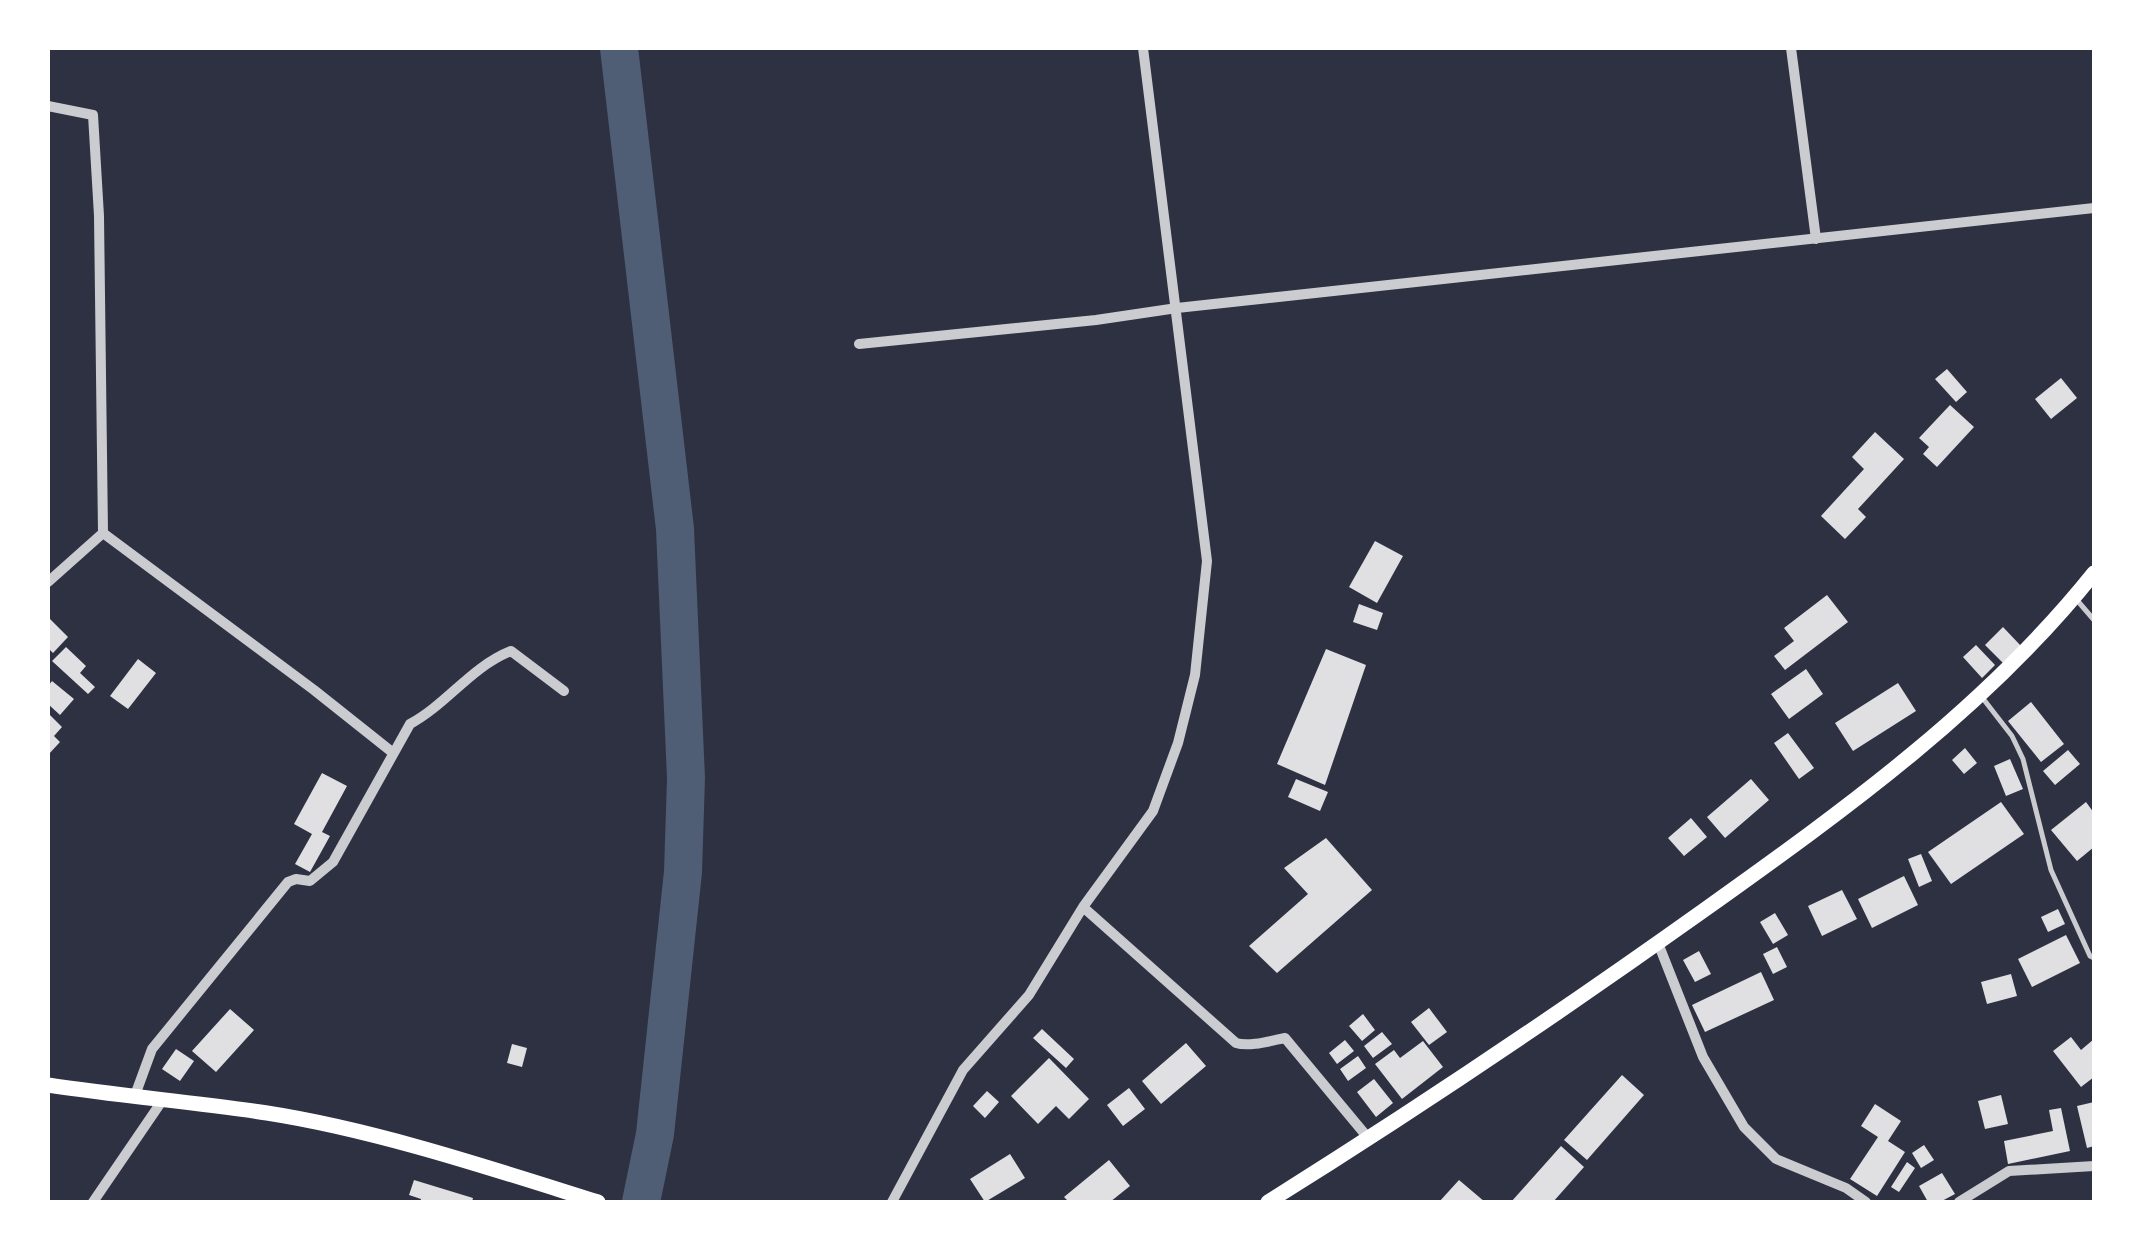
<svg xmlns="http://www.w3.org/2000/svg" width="2142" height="1250" font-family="Signika,sans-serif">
<rect width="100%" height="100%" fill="#2d3142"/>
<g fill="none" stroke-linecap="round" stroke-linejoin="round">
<path stroke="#4f5d75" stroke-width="38" d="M 619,48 L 675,529 L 686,778 L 683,872 L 655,1134 L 641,1202"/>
</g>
<path fill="#e0e0e3" d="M 1947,369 L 1967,392 L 1956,402 L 1935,379 Z
M 2061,378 L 2077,398 L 2051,419 L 2035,399 Z
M 1950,405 L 1974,427 L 1937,467 L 1923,454 L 1929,447 L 1919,438 Z
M 1875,432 L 1904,459 L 1858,509 L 1866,517 L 1845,539 L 1821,516 L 1864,469 L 1852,457 Z
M 1375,541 L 1403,556 L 1377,603 L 1349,587 Z
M 1827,595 L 1848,622 L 1785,670 L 1774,656 L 1794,641 L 1784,628 Z
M 1359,604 L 1383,613 L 1377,630 L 1353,622 Z
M 48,617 L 68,637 L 53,653 L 48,648 Z
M 2003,627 L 2021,646 L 2003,663 L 1985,645 Z
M 1976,645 L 1995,665 L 1982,678 L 1963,657 Z
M 66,647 L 86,666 L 80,673 L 95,687 L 88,694 L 52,661 Z
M 1326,649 L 1366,665 L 1325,785 L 1277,764 Z
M 138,659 L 156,673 L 128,709 L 110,696 Z
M 1806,669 L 1823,694 L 1789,719 L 1771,694 Z
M 52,681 L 74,699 L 60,715 L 48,704 L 48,686 Z
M 1898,683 L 1916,711 L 1853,751 L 1835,723 Z
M 2031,702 L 2064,744 L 2041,762 L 2008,721 Z
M 48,713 L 62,727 L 54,736 L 60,742 L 48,755 Z
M 1788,733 L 1814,768 L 1799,779 L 1774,743 Z
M 1965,748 L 1977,763 L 1964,774 L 1952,760 Z
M 2068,750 L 2080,764 L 2055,785 L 2043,771 Z
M 2010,759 L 2023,789 L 2006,796 L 1994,766 Z
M 322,773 L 347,786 L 322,832 L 330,836 L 310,872 L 295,864 L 312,834 L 294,824 Z
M 1296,779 L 1328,792 L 1320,811 L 1288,797 Z
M 1751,779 L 1769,800 L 1725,838 L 1707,817 Z
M 2001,802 L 2024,834 L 1951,884 L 1928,852 Z
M 2086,802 L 2094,813 L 2094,847 L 2077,861 L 2051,830 Z
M 1691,818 L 1707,837 L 1684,856 L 1668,838 Z
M 1326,838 L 1372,890 L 1277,973 L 1249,946 L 1308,894 L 1284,868 Z
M 1921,854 L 1932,881 L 1919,887 L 1908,859 Z
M 1904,876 L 1918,905 L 1872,928 L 1858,899 Z
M 1842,890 L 1857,919 L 1822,936 L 1808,906 Z
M 2058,909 L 2065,924 L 2048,932 L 2041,917 Z
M 1775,913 L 1788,935 L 1773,944 L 1760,922 Z
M 2066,935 L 2080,963 L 2032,987 L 2018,959 Z
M 1777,947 L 1787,967 L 1773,974 L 1763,954 Z
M 1699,951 L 1711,974 L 1695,982 L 1683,960 Z
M 1761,972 L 1774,1000 L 1705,1032 L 1692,1005 Z
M 2011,974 L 2017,996 L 1987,1004 L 1981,982 Z
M 1429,1008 L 1447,1032 L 1429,1045 L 1411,1022 Z
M 230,1009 L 254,1030 L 216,1072 L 192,1051 Z
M 1363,1014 L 1375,1030 L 1362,1041 L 1349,1026 Z
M 1042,1029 L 1074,1059 L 1066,1068 L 1033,1038 Z
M 1382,1032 L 1392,1044 L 1373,1058 L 1364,1046 Z
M 2071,1037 L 2081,1050 L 2094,1039 L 2094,1077 L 2081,1087 L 2053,1051 Z
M 1345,1040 L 1354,1051 L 1337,1064 L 1329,1053 Z
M 1423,1041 L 1443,1067 L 1402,1099 L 1375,1064 L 1394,1050 L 1400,1058 Z
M 1186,1043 L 1206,1066 L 1161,1104 L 1142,1081 Z
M 512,1044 L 527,1048 L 522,1067 L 507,1063 Z
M 176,1049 L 194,1061 L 180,1081 L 162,1069 Z
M 1358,1056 L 1366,1068 L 1348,1081 L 1340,1069 Z
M 1049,1058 L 1089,1099 L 1069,1119 L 1056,1106 L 1038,1124 L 1011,1096 Z
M 1622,1075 L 1644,1095 L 1587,1160 L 1564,1140 Z
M 1374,1079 L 1393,1103 L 1376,1117 L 1357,1092 Z
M 1129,1088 L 1145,1109 L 1123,1126 L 1107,1105 Z
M 987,1091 L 999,1102 L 985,1118 L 973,1106 Z
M 2001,1095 L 2008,1124 L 1985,1129 L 1978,1101 Z
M 2094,1102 L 2094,1146 L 2087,1148 L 2077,1106 Z
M 1875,1104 L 1901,1121 L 1888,1141 L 1905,1152 L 1877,1196 L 1850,1179 L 1878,1137 L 1861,1126 Z
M 2061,1108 L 2070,1151 L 2008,1164 L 2004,1141 L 2053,1131 L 2049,1110 Z
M 1924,1145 L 1934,1160 L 1921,1168 L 1912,1153 Z
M 1561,1146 L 1584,1167 L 1553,1202 L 1511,1202 Z
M 1010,1154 L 1025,1178 L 985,1202 L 970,1179 Z
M 1109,1160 L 1130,1186 L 1110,1202 L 1069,1202 L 1064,1197 Z
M 1907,1162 L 1915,1168 L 1899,1192 L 1891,1187 Z
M 1942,1173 L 1955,1194 L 1940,1202 L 1928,1202 L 1919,1186 Z
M 414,1180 L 473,1198 L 472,1202 L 420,1202 L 421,1199 L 409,1195 Z
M 1459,1180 L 1485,1202 L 1439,1202 Z"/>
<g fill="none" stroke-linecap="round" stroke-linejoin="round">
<path stroke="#caccd0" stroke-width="5" d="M 2076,599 L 2094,620
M 1981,696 L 2012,736 L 2023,759 L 2051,870 L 2090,956 L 2094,958"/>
<path stroke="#caccd0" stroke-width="10" d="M 1791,48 L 1816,239
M 48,106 L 93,115 L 99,216 L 103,533
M 859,344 L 1096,320 L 1177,308 L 2094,208
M 103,533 L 314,690 L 392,752
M 48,582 L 103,533
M 1083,907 L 1236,1043 C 1249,1047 1270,1041 1285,1038 L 1369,1139
M 1658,943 L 1703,1057 L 1744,1127 L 1776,1159 L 1846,1188 L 1866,1202
M 134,1098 L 152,1049 L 288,882 L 296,879 L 310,881 L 333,862 L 410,724 C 447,704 471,667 511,651 L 564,691
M 93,1202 L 162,1101
M 892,1202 L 963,1070 L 1029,995 L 1083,907 L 1153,811 L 1178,743 L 1195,675 L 1207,561 L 1143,48
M 1959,1202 L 2009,1171 L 2094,1166"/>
<path stroke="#fff" stroke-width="15" d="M 48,1085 C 120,1096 194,1102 267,1113 C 376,1130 493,1169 598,1202
M 1268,1202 C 1417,1109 1564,1010 1707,908 C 1847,808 1986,708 2094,573"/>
</g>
<rect width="2142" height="1250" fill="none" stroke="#ffffff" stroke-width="100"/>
</svg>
